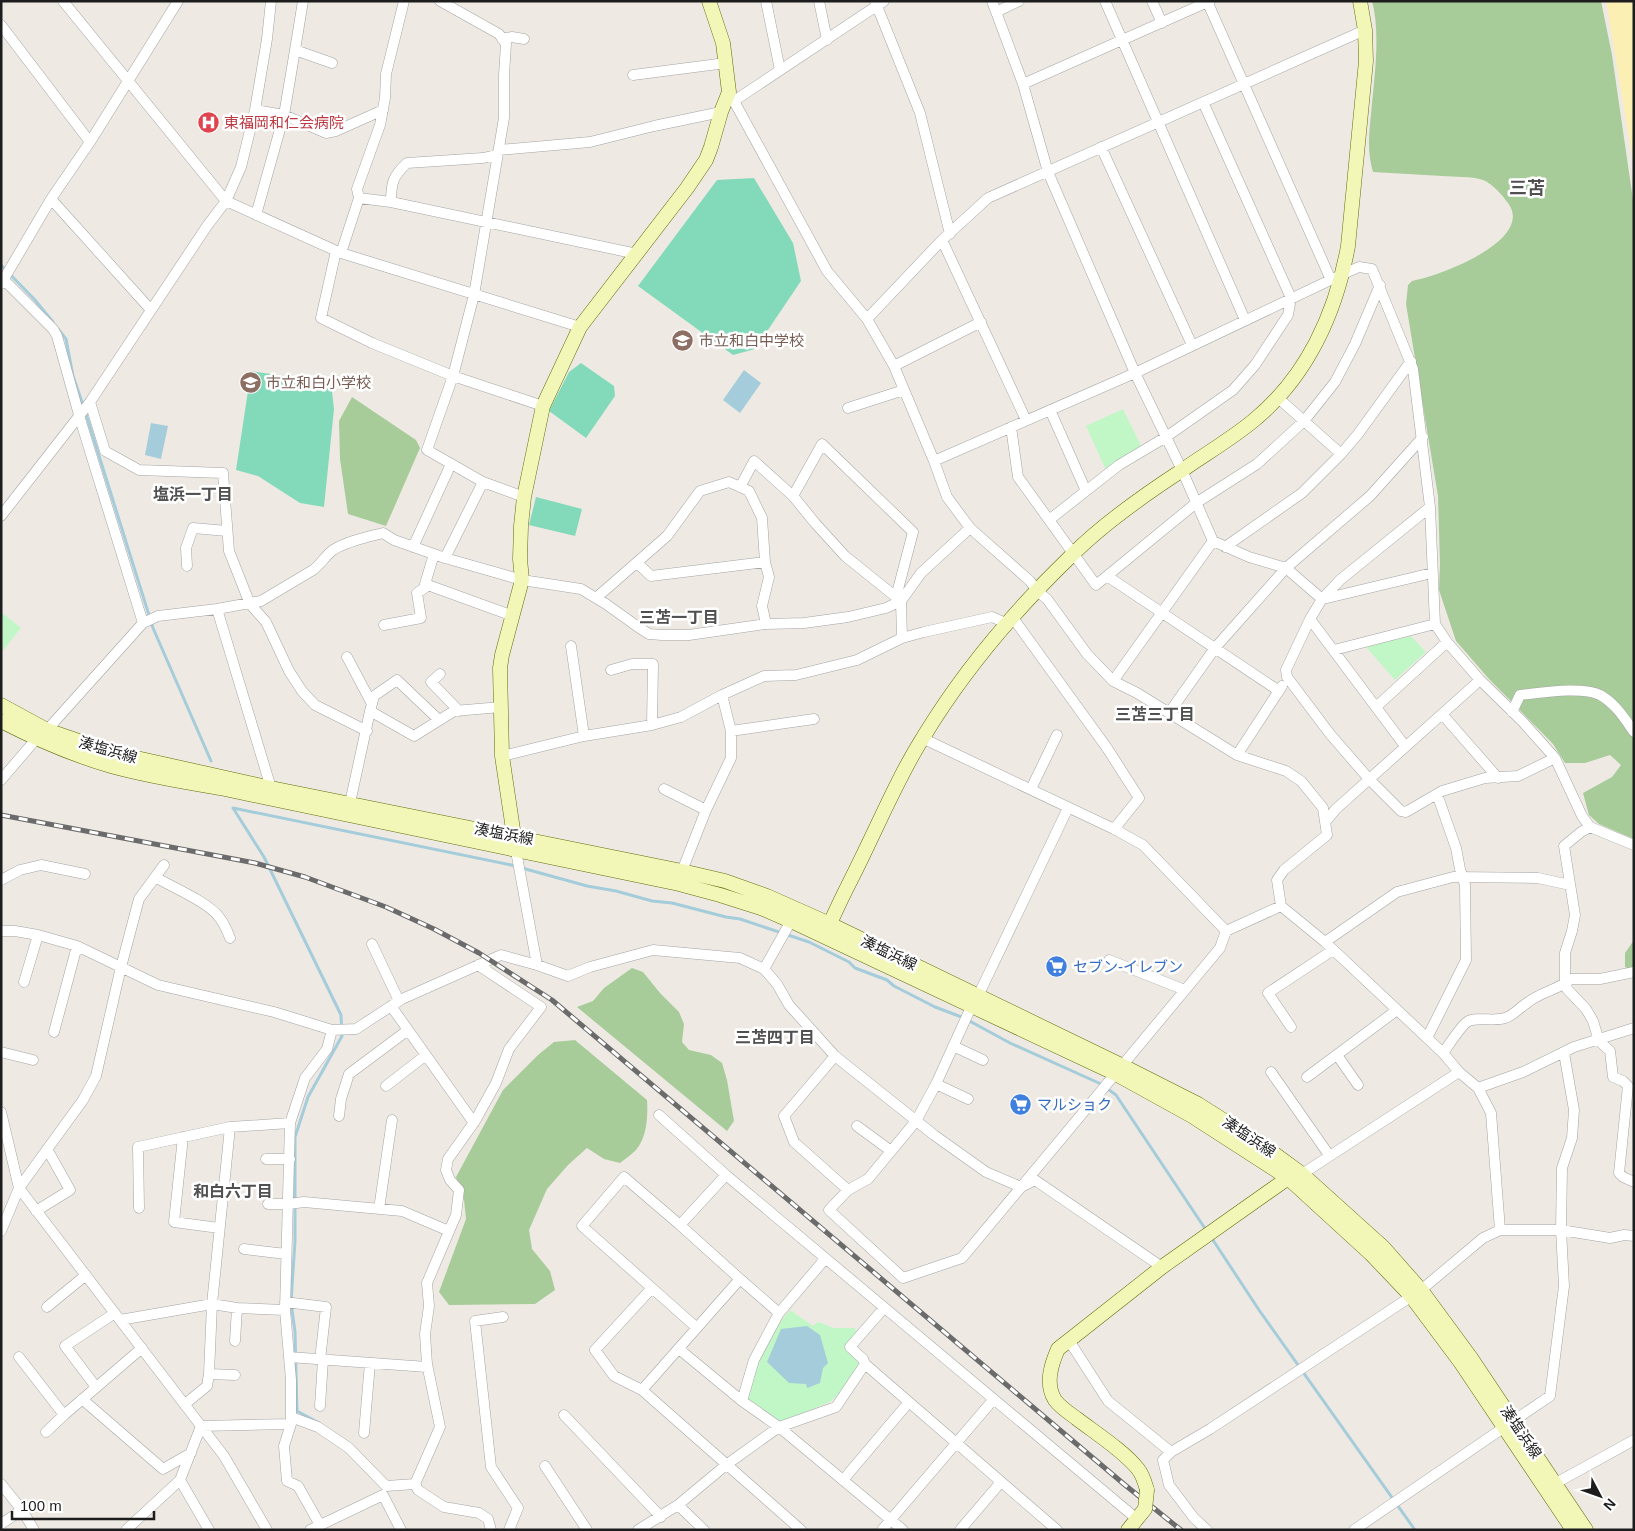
<svg xmlns="http://www.w3.org/2000/svg" width="1635" height="1531" font-family="Helvetica,'Noto Sans JP',sans-serif">
<rect width="100%" height="100%" fill="#eeeae3"/>
<path fill="#a7cc99" d="M 1372,1 L 1601,1 L 1612,55 L 1634,207 L 1634,839 L 1599,824 L 1589,815 L 1583,793 L 1612,777 L 1621,765 L 1610,755 L 1585,763 L 1565,763 L 1553,744 L 1489,679 L 1456,641 L 1439,590 L 1440,563 L 1438,496 L 1406,304 L 1408,285 L 1412,281 C 1420,279 1429,277 1437,274 C 1460,266 1532,236 1508,203 C 1502,195 1493,184 1483,180 C 1471,176 1455,177 1442,176 C 1419,175 1396,173 1373,172 C 1367,152 1369,134 1371,114 C 1374,80 1381,34 1372,1 Z
M 352,397 L 416,440 L 420,448 L 386,526 L 348,514 L 340,459 L 339,421 Z
M 1634,940 L 1634,971 L 1625,967 L 1625,953 Z
M 632,968 L 643,972 L 660,993 L 679,1012 L 684,1024 L 682,1042 L 689,1050 L 711,1055 L 722,1063 L 727,1080 L 734,1121 L 727,1131 L 577,1007 L 593,1001 L 604,988 Z
M 575,1040 L 647,1100 C 648,1117 647,1137 636,1150 C 631,1155 625,1159 620,1163 L 604,1159 L 587,1148 L 568,1165 L 547,1189 L 529,1230 L 532,1249 L 550,1271 L 555,1290 L 535,1304 L 449,1305 L 439,1292 L 466,1219 L 464,1200 L 456,1177 L 503,1090 L 538,1055 L 554,1042 Z"/>
<path fill="#fcefb3" d="M 1606,1 L 1634,1 L 1634,168 Z"/>
<path fill="#c1f7c6" d="M 1123,409 L 1141,446 L 1106,470 L 1086,426 Z
M 1,612 L 21,628 L 1,653 Z
M 1411,636 L 1426,652 L 1395,680 L 1366,647 Z
M 790,1310 L 813,1326 L 818,1322 L 834,1328 L 855,1328 L 856,1333 L 844,1347 L 860,1364 L 841,1392 L 830,1402 L 779,1423 L 763,1413 L 748,1399 C 758,1363 765,1339 790,1310 Z"/>
<path fill="#83dabb" d="M 754,178 L 793,243 L 801,281 L 755,349 L 733,355 L 638,286 L 717,180 Z
M 581,363 L 614,386 L 615,396 L 586,438 L 549,411 L 569,372 Z
M 251,371 L 331,383 L 334,409 L 324,507 L 300,503 L 258,476 L 236,470 Z
M 536,497 L 582,509 L 575,536 L 529,525 Z"/>
<path fill="#a5ccda" d="M 744,370 L 761,383 L 740,413 L 723,400 Z
M 151,423 L 168,426 L 161,459 L 145,455 Z
M 807,1326 L 820,1335 L 828,1363 L 823,1368 L 820,1383 L 807,1388 L 806,1384 L 789,1383 L 767,1362 L 781,1329 Z"/>
<g fill="none" stroke-linecap="round" stroke-linejoin="round">
<path stroke="#a5ccda" stroke-width="3" d="M 1,265 L 35,300 L 53,322
M 58,329 L 66,339 L 73,376 L 83,405
M 85,411 L 153,628 L 211,761
M 233,808 L 516,866
M 233,808 L 264,857 L 341,1015 L 342,1036 L 308,1097 L 295,1137 L 295,1241 L 291,1302 L 295,1332 L 297,1411 L 319,1423
M 522,868 L 587,886 L 616,891 L 652,901 L 672,903 L 726,917 L 740,919 L 809,942 L 849,962 L 855,968 L 887,980 L 894,986 L 935,1007 L 964,1018 L 1010,1043 L 1101,1084 L 1116,1095 L 1206,1230
M 1211,1237 L 1259,1310 L 1415,1530"/>
<defs>
<path id="street" d="M 63,1 L 226,201 L 341,253 L 580,327
M 440,1 L 499,34 L 506,44 L 504,75 L 504,118 L 474,295 L 453,376 L 427,450 L 483,482 L 524,497
M 766,1 L 780,70
M 819,1 L 827,40
M 875,1 L 920,113 L 950,234
M 992,1 L 1023,84 L 1048,172 L 1135,373 L 1182,470 L 1213,541 L 1249,557 L 1286,568 L 1322,599
M 1105,1 L 1245,320
M 1152,1 L 1162,23
M 1207,1 L 1331,280
M 996,12 L 1019,1
M 1,25 L 90,142
M 502,39 L 512,37 L 524,39
M 295,50 L 303,1
M 633,75 L 726,63
M 1023,84 L 1210,1
M 729,92 L 827,271 L 867,319 L 894,366 L 934,461 L 947,497 L 970,528 L 1030,581 L 1037,591 L 1047,599 L 1087,654 L 1113,681 L 1137,693 L 1237,755 L 1286,771 L 1301,781 L 1323,808 L 1327,835 L 1284,870 L 1277,880 L 1281,906 L 1325,942 L 1443,1053 L 1459,1072 L 1478,1088 L 1491,1113 L 1500,1230
M 734,101 L 884,1
M 255,110 L 284,115 L 326,133 L 336,131 L 383,110
M 1101,147 L 1192,345
M 359,198 L 391,202
M 51,199 L 151,310
M 256,215 L 284,115 L 295,50 L 332,63
M 942,240 L 1026,420
M 336,251 L 321,318 L 372,343 L 453,376 L 543,406
M 341,253 L 359,198 L 357,189 L 380,125 L 385,98 L 386,74 L 404,1
M 637,254 L 391,202 C 391,183 393,176 407,163 L 483,158 L 496,155 L 499,150 L 590,142 L 654,126 L 721,112
M 4,280 L 53,329 L 57,336 L 81,422 L 143,623
M 1,284 L 51,199 L 90,142 L 178,1
M 867,319 L 942,240 L 988,198 L 1365,30
M 894,366 L 981,322
M 1277,397 L 1304,421 L 1335,382 L 1355,344 L 1380,285
M 90,402 L 105,451 L 139,470 L 223,473 L 229,551 L 250,604 L 266,622 L 289,671 L 302,691 L 315,705 L 367,731
M 848,408 L 904,390
M 1050,410 L 1086,491
M 1011,427 L 1018,477 L 1096,585 L 1107,576 L 1279,691
M 934,461 L 1135,373 L 1343,274 L 1359,267 L 1372,269 L 1413,369 L 1430,507 L 1435,624 L 1447,642 L 1480,680 L 1523,722 L 1555,758 L 1582,816 L 1590,827 L 1634,845
M 740,487 L 754,461 L 793,496 L 815,523 L 845,556 L 901,601 L 902,638
M 793,496 L 822,444 L 913,532 L 896,597
M 1430,507 L 1340,580 L 1322,599 L 1310,619 L 1286,670 L 1287,677 L 1330,734 L 1369,779 L 1401,811 L 1406,812 L 1442,791 L 1485,778 L 1518,776 L 1555,758
M 1,516 L 90,402 L 207,226 L 226,201 L 241,167 L 255,110 L 267,39 L 271,1
M 1049,520 L 1119,465 L 1166,437 L 1233,390 L 1255,365 L 1288,315 L 1291,298 L 1203,102
M 413,547 L 451,464
M 1225,547 L 1302,493 L 1341,454 L 1358,434 L 1411,361
M 434,554 L 425,584 L 513,616
M 445,558 L 483,482
M 637,563 L 651,576 L 765,562
M 187,566 L 186,548 L 193,528 L 227,531
M 1107,576 L 1196,503 L 1257,464 L 1304,421 L 1341,454
M 596,598 L 667,536 L 700,491 L 729,482 L 749,491 L 762,518 L 765,562 L 769,577 L 762,606 L 766,624
M 1323,599 L 1432,573
M 217,609 L 271,788
M 1013,618 L 1107,748 L 1139,798 L 1114,829
M 1310,619 L 1405,746
M 384,625 L 421,618 L 417,593 L 429,585
M 571,646 L 584,736
M 1334,650 L 1435,624
M 347,657 L 372,704
M 611,670 L 632,664 L 653,664 L 652,725
M 440,674 L 431,682 L 459,711
M 1113,681 L 1213,541
M 1376,707 L 1447,642
M 370,711 L 374,696 L 397,680 L 439,720
M 1512,712 L 1520,695 C 1540,693 1582,686 1600,695 C 1615,703 1625,719 1634,732
M 1169,713 L 1215,648 L 1286,568 L 1370,496 L 1423,437
M 1442,714 L 1498,778
M 47,730 L 143,623 L 158,616 L 217,609 L 261,601 L 313,570 C 321,564 326,555 333,550 C 347,541 367,537 383,533 L 394,540 L 445,558 L 522,580 L 581,589 L 606,604 L 638,627 L 649,634 L 662,635 L 689,635 L 766,624 L 804,623 L 848,617 L 886,608 L 901,601 L 921,573 L 970,528
M 731,731 L 814,719
M 922,738 L 1114,829 L 1143,845 L 1226,931
M 1237,755 L 1282,686
M 502,756 L 584,736 L 652,725 L 681,717 L 722,695 L 764,676 L 796,675 L 857,660 L 902,638 L 924,632 L 992,617 L 1008,624
M 1,780 L 37,738
M 664,789 L 706,810
M 1031,789 L 1057,735
M 350,803 L 370,711 L 414,736 L 454,711 L 501,707
M 1068,808 L 978,996 L 972,1005 L 936,1084 L 916,1121 L 868,1179 L 848,1190 L 829,1210 L 903,1278 L 962,1258 L 1220,948 L 1226,931 L 1281,906
M 1326,821 L 1336,809 L 1480,680
M 1590,827 L 1581,832 L 1564,846 L 1575,915 L 1572,931 L 1565,953 L 1565,980 L 1567,989 L 1586,1009 L 1593,1021 L 1599,1041 L 1610,1051 L 1613,1077 L 1623,1081 L 1628,1086 L 1619,1173 L 1623,1177 L 1634,1182
M 516,851 L 537,965
M 682,871 L 706,810 L 731,758 L 731,731 L 722,695
M 155,877 C 172,887 208,902 219,917 C 224,923 227,930 230,938
M 1,880 L 20,870 L 41,865 L 85,874
M 1,931 L 15,931 L 38,935 L 77,946 L 158,985 L 274,1012 L 332,1030 L 356,1029 L 402,999 L 501,955 L 537,965 L 568,976 L 590,967 L 653,950 L 740,958 L 764,969 L 777,984 L 789,1005 L 835,1056 L 934,1135 L 986,1172 L 1021,1187 L 1035,1180 L 1162,1267
M 1325,942 L 1397,892 L 1453,877 L 1538,878 L 1570,885
M 372,944 L 399,1001
M 1109,960 L 1185,990
M 478,965 L 541,1007 L 509,1049 L 496,1083 L 475,1121 L 448,1159 L 446,1170 L 450,1180 L 459,1190 L 456,1215 L 427,1283 L 429,1306 L 425,1334 L 427,1364 L 440,1427 L 415,1484 L 418,1490 L 444,1507 L 479,1513 L 488,1519 L 491,1530
M 764,969 L 791,921
M 24,982 L 38,935
M 391,1006 L 474,1123
M 1291,1027 L 1268,993 L 1333,950
M 54,1032 L 77,946
M 1427,1038 L 1466,960 L 1465,885 L 1460,869 L 1456,848 L 1437,794
M 953,1046 L 983,1060
M 1,1052 L 33,1060
M 1443,1053 C 1449,1045 1460,1027 1467,1022 C 1475,1016 1494,1022 1505,1018 C 1514,1015 1519,1008 1527,1003 C 1540,992 1558,990 1571,979 L 1600,979 L 1634,972
M 1337,1055 L 1358,1085
M 835,1056 L 784,1116 L 794,1142 L 848,1190
M 1271,1072 L 1329,1155
M 1307,1077 L 1397,1010
M 936,1084 L 968,1099
M 386,1086 L 426,1055
M 1478,1088 L 1523,1072 L 1574,1047 L 1634,1028
M 1,1112 L 19,1188 L 224,1456 L 267,1530
M 659,1115 L 726,1175 L 1137,1519
M 339,1116 L 341,1099 L 349,1074 L 408,1030
M 857,1126 L 891,1151
M 183,1137 L 174,1222 L 219,1228
M 266,1159 L 290,1159
M 1302,1174 L 1459,1072
M 268,1204 L 289,1204 L 304,1202 L 402,1211 L 449,1231
M 139,1208 L 138,1147 L 230,1127 L 290,1123
M 379,1209 L 392,1120
M 36,1211 L 70,1190 L 47,1149
M 680,1225 L 726,1175
M 1,1231 L 19,1188 L 83,1100 L 96,1076 L 121,967 L 139,899 L 164,865
M 244,1249 L 286,1254
M 740,1279 L 779,1313
M 652,1288 L 697,1328
M 285,1302 L 326,1307 L 320,1360
M 47,1307 L 86,1275
M 884,1308 L 850,1347 L 863,1359 L 865,1364 L 1057,1530
M 503,1317 L 475,1321 L 491,1467 L 518,1508 L 509,1530
M 120,1320 L 212,1304 L 237,1308 L 285,1310
M 1068,1339 L 1108,1401 L 1171,1452
M 235,1341 L 237,1308
M 679,1349 L 742,1401 L 779,1427 L 903,1530
M 19,1357 L 64,1415
M 289,1357 L 427,1367
M 209,1374 L 235,1375
M 96,1387 L 65,1346 L 115,1313
M 642,1390 L 740,1279 L 680,1225 L 624,1177 L 582,1226 L 652,1288 L 595,1350 L 614,1376 L 642,1390 L 801,1530
M 82,1399 L 163,1469 L 191,1453
M 742,1401 L 754,1360 L 779,1313 L 825,1259
M 185,1404 L 207,1386 L 209,1374 L 212,1304 L 230,1127
M 320,1406 L 323,1360
M 564,1415 L 661,1517
M 291,1417 L 318,1427 L 349,1448 L 386,1486 L 415,1484
M 46,1432 L 64,1415 L 142,1348
M 364,1433 L 370,1363
M 545,1466 L 587,1530
M 180,1480 L 209,1530
M 843,1480 L 909,1402
M 1556,1483 L 1634,1440
M 1,1484 L 22,1510 L 34,1530
M 678,1505 L 704,1530
M 1,1524 L 22,1510
M 320,1525 L 298,1486 L 287,1481 L 284,1446 L 291,1424 L 291,1380 L 285,1310 L 290,1123 L 305,1078 L 327,1049 L 332,1030
M 126,1530 L 180,1480 L 201,1426 L 291,1424
M 310,1530 L 383,1495 L 401,1530
M 638,1530 L 678,1505 L 726,1465 L 779,1427 L 836,1407 L 865,1364
M 882,1530 L 993,1400
M 960,1530 L 1001,1482
M 1207,1530 L 1194,1518 L 1169,1485 L 1163,1460 L 1171,1452 L 1210,1429 L 1421,1290 L 1483,1238 L 1500,1230 L 1561,1230 L 1610,1238 L 1624,1235 L 1634,1236
M 1354,1530 L 1550,1396 L 1564,1286 L 1561,1230 L 1562,1168 L 1572,1138 L 1574,1110 L 1564,1053"/>
<path id="secondary" d="M 1,705 L 47,730 L 114,753 L 271,788 L 682,871 L 725,881 L 767,896 L 830,924 L 1123,1066 L 1198,1104 L 1261,1144 L 1302,1174 L 1383,1247 L 1421,1290 L 1471,1358 L 1586,1530
M 1,721 C 36,739 73,755 111,766 C 147,776 184,782 220,788 L 679,884 L 720,895 L 761,908 L 791,921 L 1116,1074 L 1192,1116 L 1288,1178 L 1371,1254 L 1411,1296 L 1461,1363 L 1573,1530
M 514,836 L 502,756 L 500,668 L 502,655 L 522,580 L 520,559 L 521,526 L 524,497 L 543,406 L 580,327 L 687,188 L 706,160 L 711,147 L 721,112 L 729,92 L 723,43 L 709,1
M 827,931 C 838,903 853,877 865,851 C 884,812 901,772 924,736 C 964,670 1016,609 1072,555 C 1103,524 1147,493 1184,469 C 1207,453 1231,439 1253,421 C 1307,377 1336,313 1348,246 L 1366,61 L 1365,30 L 1360,1
M 1147,1490 C 1145,1483 1143,1475 1138,1469 C 1124,1451 1094,1432 1076,1418 C 1069,1413 1060,1407 1055,1400 C 1045,1384 1051,1365 1058,1349 L 1162,1267 L 1288,1178 L 1294,1176
M 1128,1530 L 1140,1515"/>
</defs>
<use href="#street" stroke="#a4a4a4" stroke-width="11"/>
<use href="#secondary" stroke="#616f09" stroke-width="15"/>
<use href="#street" stroke="#fff" stroke-width="10"/>
<use href="#secondary" stroke="#f2f7b8" stroke-width="14"/>
<defs>
<path id="rail" d="M 1,815 L 255,863 L 305,877 L 386,907 L 434,929 L 479,953 L 552,1000 L 1125,1485 L 1181,1530"/>
</defs>
<use href="#rail" stroke="#6b6b6b" stroke-width="5"/>
<use href="#rail" stroke="#fff" stroke-width="3" stroke-dasharray="9" stroke-linecap="butt"/>
<defs>
<path id="secondary-bridge" d="M 1140,1515 L 1145,1509 L 1147,1490"/>
</defs>
<use href="#secondary-bridge" stroke="#616f09" stroke-width="15" stroke-linecap="butt"/>
<use href="#secondary-bridge" stroke="#f2f7b8" stroke-width="14"/>
</g>
<defs>
<symbol id="hospital-disc" viewBox="-11 -11 22 22"><circle r="9.5" fill="#e0444e" stroke="#fff"/><path d="M-5-5h3v3.5h4V-5h3V5h-3V1.5h-4V5h-3Z" fill="#fff"/></symbol>
<symbol id="school-disc" viewBox="-11 -11 22 22"><circle r="9.5" fill="#8d6e63" stroke="#fff"/><path d="M0-5L7-2L0 1L-7-2ZM-4 1L0 2.5L4 1V4Q0 6-4 4Z" fill="#fff"/></symbol>
<symbol id="supermarket-disc" viewBox="-11 -11 22 22"><circle r="9.5" fill="#3f7fe0" stroke="#fff"/><path d="M-6-5.5h2.5l.6 2H6L4.5 2H-2.5L-4.4-4H-6ZM-1.5 3.2a1.3 1.3 0 1 0 .1 0ZM3 3.2a1.3 1.3 0 1 0 .1 0Z" fill="#fff"/></symbol>
</defs>
<g fill-rule="evenodd">
<use href="#hospital-disc" x="196" y="110" width="25" height="25"/>
<use href="#school-disc" x="670" y="328" width="25" height="25"/>
<use href="#school-disc" x="238" y="370" width="25" height="25"/>
<use href="#supermarket-disc" x="1044" y="954" width="25" height="25"/>
<use href="#supermarket-disc" x="1008" y="1092" width="25" height="25"/>
</g>
<g text-anchor="middle" stroke-width="5" stroke-linejoin="round" paint-order="stroke">
<g font-size="15" fill="#be3a42" stroke="#fff" text-anchor="start">
<text x="224" y="128">東福岡和仁会病院</text>
</g>
<g font-size="15" fill="#785e54" stroke="#fff" text-anchor="start">
<text x="699" y="346">市立和白中学校</text>
<text x="266" y="388">市立和白小学校</text>
</g>
<g font-size="15" fill="#1d1d1d" stroke="#fff">
<text transform="translate(108 750) rotate(16)" y="5">湊塩浜線</text>
<text transform="translate(504 834) rotate(11)" y="5">湊塩浜線</text>
<text transform="translate(889 953) rotate(26)" y="5">湊塩浜線</text>
<text transform="translate(1249 1137) rotate(34)" y="5">湊塩浜線</text>
<text transform="translate(1521 1432) rotate(56)" y="5">湊塩浜線</text>
</g>
<g font-size="15" fill="#366cbe" stroke="#fff" text-anchor="start">
<text x="1073" y="972">セブン-イレブン</text>
<text x="1037" y="1110">マルショク</text>
</g>
<g font-size="16" font-weight="bold" fill="#505050" stroke="#fff">
<text x="193" y="500">塩浜一丁目</text>
<text x="679" y="623">三苫一丁目</text>
<text x="1155" y="720">三苫三丁目</text>
<text x="775" y="1043">三苫四丁目</text>
<text x="233" y="1197">和白六丁目</text>
</g>
<g font-size="18" font-weight="bold" fill="#505050" stroke="#fff">
<text x="1527" y="194">三苫</text>
</g>
</g>
<rect width="1635" height="1531" fill="none" stroke="#1d1d1d" stroke-width="5"/>
<g transform="translate(1600 1496) rotate(131)" stroke="#ffffff" stroke-width="4" paint-order="stroke">
<path d="M0-4L9 19L0 12L-9 19Z" fill="#1d1d1d"/>
<text y="-8" font-size="14" font-weight="bold" text-anchor="middle" fill="#1d1d1d">N</text>
</g>
<path d="M12 1511v8h142v-8" fill="none" stroke="#1d1d1d" stroke-width="2.5"/>
<text x="20" y="1511" font-size="15" fill="#1d1d1d" stroke="#ffffff" stroke-width="4" paint-order="stroke">100 m</text>
</svg>
